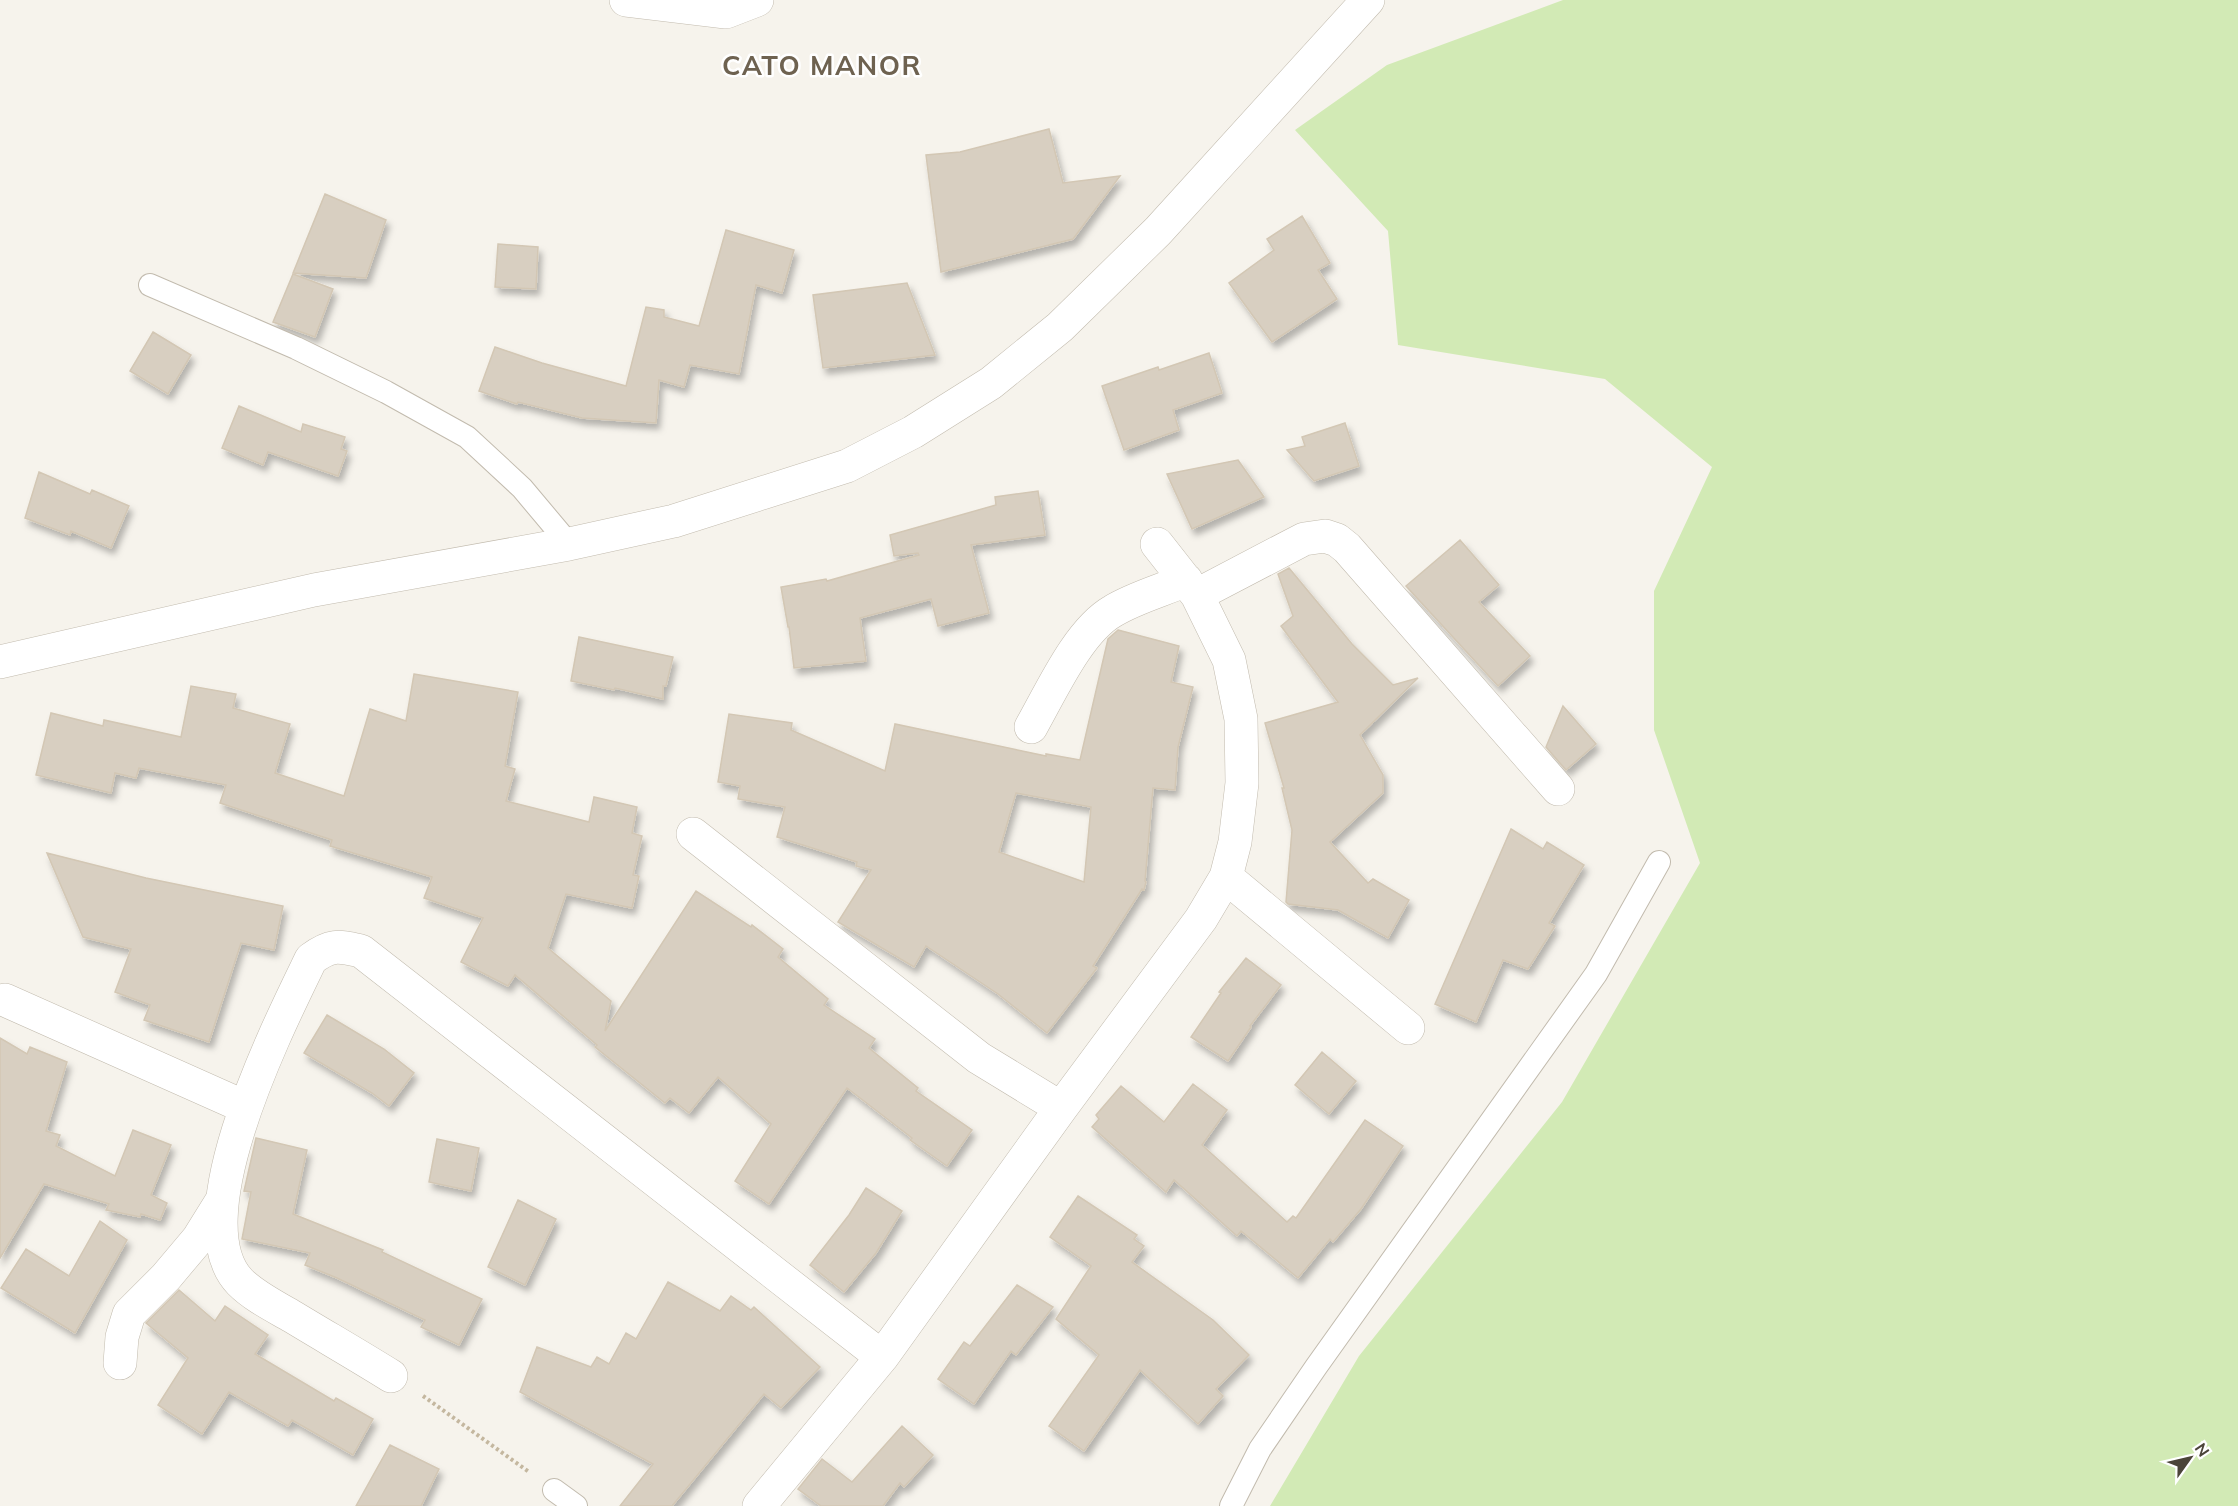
<svg xmlns="http://www.w3.org/2000/svg" width="2238" height="1506" font-family="Mulish,sans-serif">
<defs>
<filter id="shadow"><feDropShadow dx="3.5" dy="6" stdDeviation="3" flood-color="#0004"/></filter>
</defs>
<rect width="100%" height="100%" fill="#f6f3ec"/>
<path fill="#d2eab5" d="M 1563,0 L 2238,0 L 2238,1506 L 1270,1506 L 1359,1356 L 1562,1102 L 1700,863 L 1654,730 L 1654,591 L 1712,467 L 1605,379 L 1398,345 L 1388,231 L 1295,130 L 1387,65 Z"/>
<path fill="#d8cfc1" stroke="#d3c7b4" stroke-width="1.5" fill-rule="evenodd" filter="url(#shadow)" d="M 1049,129 L 1063,183 L 1120,176 L 1073,239 L 941,272 L 926,155 L 960,152 Z
M 325,194 L 386,220 L 366,278 L 293,273 Z
M 1302,216 L 1330,263 L 1318,270 L 1337,299 L 1272,342 L 1229,283 L 1274,250 L 1267,239 Z
M 726,230 L 794,250 L 782,293 L 756,285 L 739,374 L 690,365 L 684,387 L 659,380 L 656,423 L 582,418 L 518,402 L 517,404 L 479,391 L 495,347 L 542,363 L 626,386 L 646,307 L 664,310 L 664,317 L 699,326 Z
M 498,244 L 538,247 L 536,289 L 495,287 Z
M 293,274 L 333,289 L 315,337 L 273,322 Z
M 907,283 L 935,355 L 823,368 L 813,295 Z
M 153,332 L 191,355 L 168,394 L 130,371 Z
M 1209,353 L 1222,393 L 1173,410 L 1179,430 L 1124,450 L 1102,386 L 1158,367 L 1159,370 Z
M 239,406 L 301,432 L 303,424 L 345,437 L 341,449 L 347,451 L 338,476 L 268,452 L 263,465 L 222,448 Z
M 1345,423 L 1359,466 L 1314,481 L 1287,450 L 1305,446 L 1302,437 Z
M 1238,460 L 1264,497 L 1192,529 L 1167,474 Z
M 39,472 L 90,494 L 92,490 L 129,506 L 111,548 L 71,531 L 70,535 L 25,518 Z
M 1038,491 L 1045,535 L 971,545 L 989,613 L 938,626 L 931,599 L 860,618 L 866,661 L 794,668 L 789,627 L 788,627 L 781,587 L 826,579 L 827,581 L 919,555 L 918,553 L 894,556 L 890,535 L 996,505 L 995,497 Z
M 1460,540 L 1499,585 L 1479,602 L 1530,656 L 1498,686 L 1406,586 Z
M 1289,568 L 1352,644 L 1393,685 L 1418,678 L 1360,735 L 1383,775 L 1383,793 L 1330,842 L 1368,883 L 1373,879 L 1409,900 L 1388,938 L 1338,910 L 1288,904 L 1286,902 L 1292,830 L 1282,788 L 1284,788 L 1265,723 L 1338,702 L 1281,626 L 1293,616 L 1278,574 Z
M 1118,630 L 1179,646 L 1171,682 L 1193,687 L 1178,747 L 1175,790 L 1153,788 L 1145,881 L 1146,882 L 1144,890 L 1142,889 L 1093,966 L 1097,968 L 1047,1033 L 998,994 L 926,946 L 914,967 L 838,922 L 871,870 L 856,866 L 857,862 L 777,837 L 785,807 L 738,799 L 740,786 L 718,782 L 729,714 L 792,723 L 791,730 L 885,771 L 895,724 L 1046,756 L 1046,754 L 1080,760 L 1108,639 ZM 1016,793 L 1091,807 L 1084,882 L 999,852 Z
M 579,637 L 673,657 L 666,686 L 663,686 L 663,699 L 615,688 L 614,690 L 571,681 Z
M 414,674 L 518,692 L 505,766 L 515,769 L 506,801 L 589,822 L 594,797 L 637,807 L 632,833 L 642,836 L 633,875 L 639,876 L 632,908 L 566,894 L 548,948 L 611,1001 L 605,1031 L 696,891 L 751,927 L 752,925 L 783,949 L 778,957 L 828,999 L 824,1005 L 875,1039 L 869,1048 L 918,1088 L 916,1091 L 972,1130 L 947,1166 L 910,1140 L 912,1138 L 847,1088 L 769,1204 L 735,1181 L 771,1124 L 718,1077 L 689,1113 L 670,1098 L 665,1103 L 595,1047 L 597,1045 L 515,975 L 508,986 L 461,962 L 483,918 L 424,898 L 432,877 L 330,846 L 332,840 L 220,803 L 226,785 L 139,768 L 136,778 L 115,773 L 111,793 L 36,775 L 51,713 L 103,726 L 104,720 L 181,737 L 191,686 L 236,694 L 233,708 L 290,724 L 275,773 L 344,796 L 370,709 L 406,721 Z
M 1563,706 L 1596,744 L 1566,770 L 1546,747 Z
M 1511,829 L 1543,849 L 1547,842 L 1584,865 L 1549,923 L 1555,926 L 1528,969 L 1503,960 L 1476,1022 L 1435,1004 Z
M 47,853 L 146,878 L 283,906 L 274,950 L 241,943 L 209,1042 L 144,1020 L 150,1005 L 115,992 L 131,949 L 83,937 Z
M 1246,958 L 1281,985 L 1250,1026 L 1251,1027 L 1228,1061 L 1191,1037 L 1221,993 L 1219,992 Z
M 327,1015 L 384,1049 L 414,1073 L 389,1106 L 372,1093 L 304,1053 Z
M 0,1038 L 27,1054 L 30,1047 L 67,1062 L 46,1131 L 60,1135 L 56,1146 L 115,1176 L 133,1130 L 171,1145 L 151,1195 L 167,1203 L 160,1220 L 141,1214 L 140,1217 L 106,1210 L 109,1204 L 44,1184 L 0,1258 Z
M 1322,1052 L 1356,1081 L 1329,1114 L 1295,1085 Z
M 1193,1084 L 1227,1110 L 1202,1145 L 1287,1222 L 1293,1216 L 1296,1218 L 1365,1120 L 1403,1146 L 1361,1209 L 1333,1242 L 1330,1239 L 1298,1278 L 1241,1231 L 1237,1236 L 1174,1180 L 1166,1192 L 1092,1127 L 1099,1119 L 1096,1115 L 1121,1086 L 1164,1122 Z
M 256,1138 L 307,1150 L 293,1214 L 383,1250 L 382,1252 L 482,1299 L 459,1345 L 421,1327 L 425,1320 L 337,1278 L 305,1265 L 310,1253 L 242,1239 L 251,1192 L 244,1191 Z
M 437,1139 L 479,1148 L 471,1191 L 429,1182 Z
M 866,1188 L 902,1211 L 876,1253 L 844,1292 L 810,1265 L 849,1215 Z
M 1078,1196 L 1137,1235 L 1134,1239 L 1144,1246 L 1132,1262 L 1213,1320 L 1249,1355 L 1216,1389 L 1223,1396 L 1198,1424 L 1140,1370 L 1084,1451 L 1049,1426 L 1099,1355 L 1056,1319 L 1091,1266 L 1050,1237 Z
M 518,1200 L 556,1219 L 525,1285 L 488,1267 Z
M 100,1221 L 127,1240 L 75,1333 L 1,1288 L 26,1249 L 69,1276 Z
M 668,1282 L 720,1311 L 731,1296 L 751,1310 L 754,1307 L 820,1367 L 781,1408 L 764,1394 L 672,1506 L 620,1506 L 653,1464 L 520,1392 L 537,1347 L 591,1367 L 597,1357 L 609,1364 L 626,1333 L 636,1339 Z
M 1017,1285 L 1053,1307 L 1016,1355 L 1011,1351 L 974,1404 L 938,1379 L 964,1342 L 970,1346 Z
M 179,1290 L 215,1321 L 225,1306 L 268,1335 L 255,1354 L 334,1401 L 336,1398 L 373,1419 L 353,1455 L 292,1420 L 288,1426 L 229,1392 L 202,1434 L 158,1405 L 188,1358 L 146,1323 Z
M 902,1426 L 933,1455 L 904,1487 L 900,1483 L 883,1506 L 821,1506 L 798,1489 L 822,1459 L 852,1482 Z
M 390,1445 L 439,1469 L 421,1506 L 356,1506 Z"/>
<g fill="none" stroke-linecap="round" stroke-linejoin="round">
<defs>
<path id="service" d="M 150,285 L 296,348 L 386,392 L 467,437 L 522,488 L 569,544
M 554,1490 L 576,1506
M 1231,1506 L 1260,1449 L 1316,1367 L 1596,974 L 1659,862"/>
<path id="minor" d="M 626,0 L 726,12 L 757,0
M 1197,595 L 1304,539 L 1325,536 L 1337,540 L 1347,548 L 1558,789
M 0,662 L 314,590 L 569,544 L 674,521 L 847,466 L 913,432 L 991,383 L 1060,327 L 1158,231 L 1368,0
M 1031,727 C 1051,692 1078,631 1113,611 C 1134,598 1163,590 1186,580
M 693,834 L 979,1058 L 1061,1108
M 1226,877 L 1408,1028
M 5,1000 L 245,1107
M 120,1363 L 122,1337 L 129,1314 L 166,1277 L 198,1239 L 221,1202
M 391,1376 C 359,1356 326,1337 293,1317 C 276,1307 255,1297 240,1282 C 180,1220 279,1025 311,959 C 331,944 338,946 361,951 L 882,1357
M 759,1506 L 882,1357 L 1061,1108 L 1201,919 L 1226,877 L 1235,842 L 1242,783 L 1241,719 L 1229,660 L 1197,595 L 1157,544"/>
</defs>
<use href="#service" stroke="#c2bbae" stroke-width="24"/>
<use href="#minor" stroke="#c2bbae" stroke-width="34"/>
<path stroke="#c4b79f" stroke-width="4" stroke-dasharray="3 3" stroke-linecap="butt" d="M 423,1396 L 529,1472"/>
<use href="#service" stroke="#fff" stroke-width="22"/>
<use href="#minor" stroke="#fff" stroke-width="33"/>
</g>
<g text-anchor="middle" stroke-width="5" stroke-linejoin="round" paint-order="stroke">
<g font-size="27" font-weight="bold" letter-spacing="1.5" fill="#6e6250" stroke="#fff">
<text x="822" y="75">CATO MANOR</text>
</g>
</g>
<g transform="translate(2190 1458) rotate(56)" stroke="#ffffff" stroke-width="4.5" paint-order="stroke">
<path d="M0-4.5L10 22L0 15L-10 22Z" fill="#4b4439"/>
<text y="-9" font-size="16" font-weight="bold" text-anchor="middle" fill="#4b4439">N</text>
</g>
</svg>
